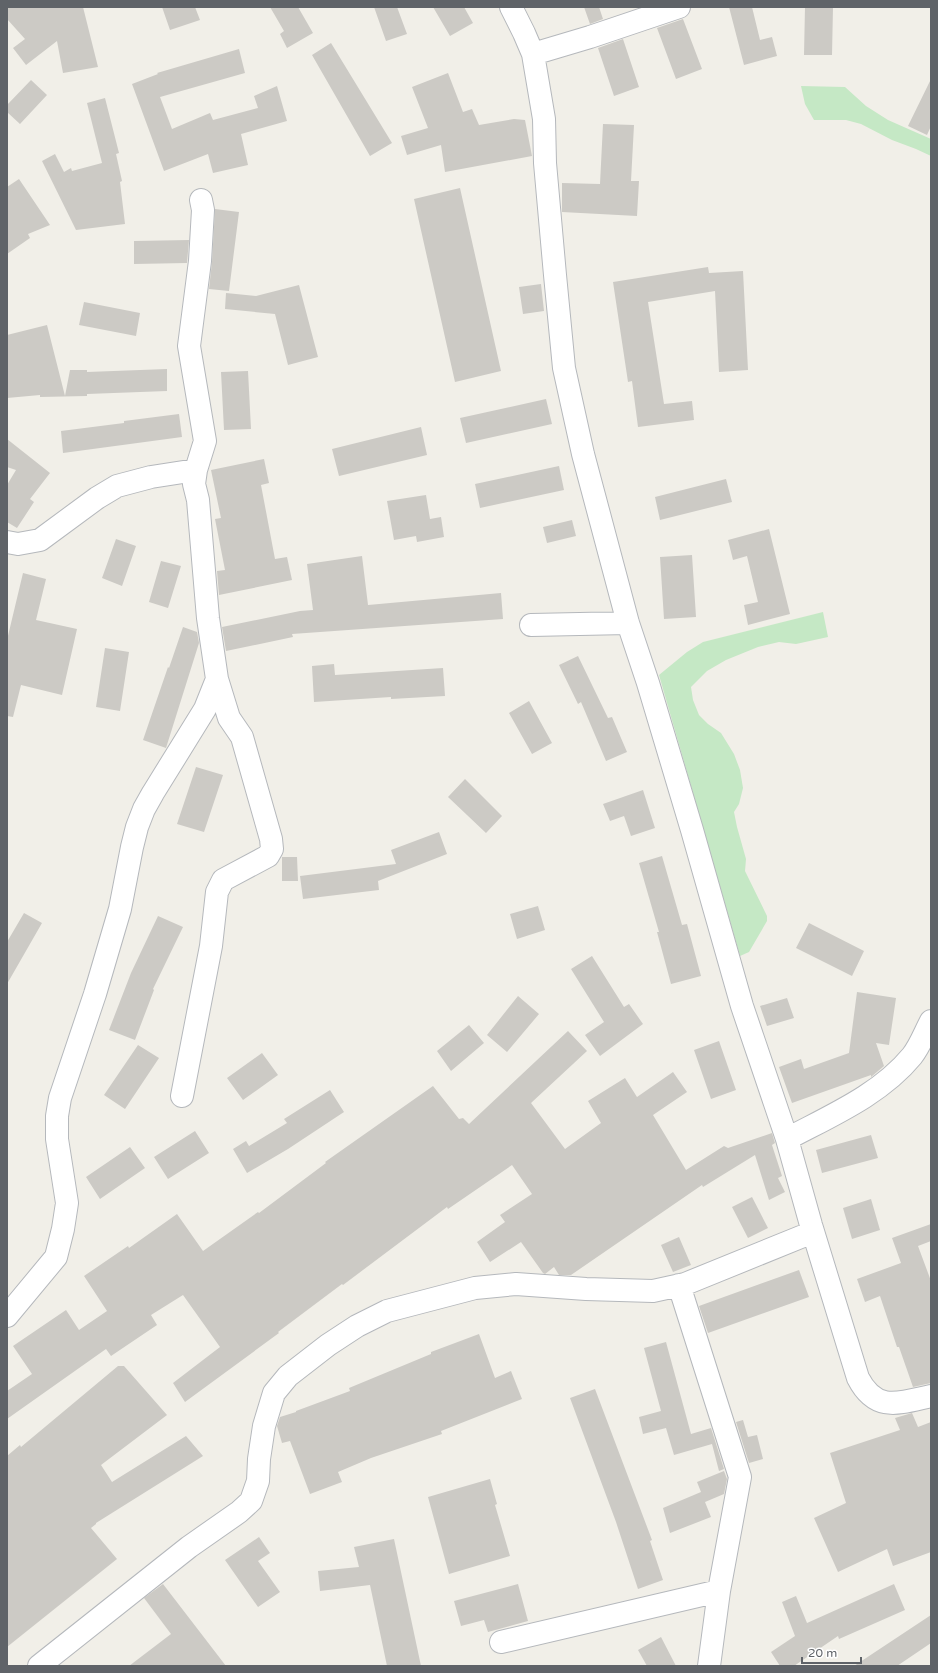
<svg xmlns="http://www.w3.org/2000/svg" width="938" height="1673" font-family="'Varela Round',sans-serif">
<rect width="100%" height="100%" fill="#f1efe8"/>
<path fill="#c5e8c5" d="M 801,86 L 845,87 L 866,106 L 888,120 L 931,139 L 931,156 L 916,149 L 892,140 L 861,124 L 846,120 L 814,120 L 805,104 Z
M 823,612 L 828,637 L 796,644 L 779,642 L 758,647 L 726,660 L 707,671 L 691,687 L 693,700 L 699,715 L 708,724 L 721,733 L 734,754 L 740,770 L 743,788 L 739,804 L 734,812 L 737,827 L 746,859 L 745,871 L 767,916 L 767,921 L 749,952 L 740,956 L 659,675 L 687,652 L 703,642 Z"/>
<path fill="#cccac5" d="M 7,7 L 83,7 L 98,67 L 63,73 L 57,41 L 26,65 L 13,48 L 25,39 L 7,19 Z
M 162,7 L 195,7 L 200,20 L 170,30 Z
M 270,7 L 298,7 L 313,33 L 287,48 L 280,34 L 284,31 Z
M 374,7 L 397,7 L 407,34 L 386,41 Z
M 433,7 L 464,7 L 473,23 L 450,36 Z
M 584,7 L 599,7 L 603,19 L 590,24 Z
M 729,7 L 752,7 L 760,40 L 772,37 L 777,56 L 744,65 Z
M 805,7 L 833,7 L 832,55 L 804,55 Z
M 683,19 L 702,69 L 676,79 L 657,28 Z
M 623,39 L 639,87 L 614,96 L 598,48 Z
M 331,43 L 392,143 L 370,156 L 312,55 Z
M 239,49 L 245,73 L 160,97 L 172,129 L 210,113 L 213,120 L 258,108 L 254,96 L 277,86 L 287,121 L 241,134 L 248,165 L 213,173 L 208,154 L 164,171 L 132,84 L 158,74 L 157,73 Z
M 448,73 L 463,112 L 472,109 L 479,125 L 514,119 L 525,120 L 532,156 L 445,172 L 441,145 L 407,155 L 401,136 L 428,128 L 412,87 Z
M 931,79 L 931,126 L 927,135 L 908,126 Z
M 31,80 L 47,95 L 20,124 L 7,112 L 7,105 Z
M 105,98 L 119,153 L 116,154 L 122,181 L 120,182 L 125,224 L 76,230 L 42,161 L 55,154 L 64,172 L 71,168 L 72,171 L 102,163 L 87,103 Z
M 603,124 L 634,125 L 631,181 L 639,181 L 637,216 L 562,212 L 562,183 L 600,184 Z
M 19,179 L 50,225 L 28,234 L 30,238 L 7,254 L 7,187 Z
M 460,188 L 501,371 L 455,382 L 414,199 Z
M 215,209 L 239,212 L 229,291 L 209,289 L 212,262 Z
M 189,240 L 187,263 L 134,264 L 134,241 Z
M 708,267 L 709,273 L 743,271 L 748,370 L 719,372 L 715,291 L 648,302 L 664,404 L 692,401 L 694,420 L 638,427 L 632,381 L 628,382 L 613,282 Z
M 541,284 L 544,311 L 523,314 L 519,287 Z
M 299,285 L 318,357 L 288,365 L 275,314 L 225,309 L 226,293 L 256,296 Z
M 84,302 L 140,313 L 136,336 L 79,325 Z
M 47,325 L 65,396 L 70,370 L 87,370 L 87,372 L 167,369 L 167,391 L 87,394 L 87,396 L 40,397 L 40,395 L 7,398 L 7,335 Z
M 248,371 L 251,429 L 224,430 L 221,372 Z
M 546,399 L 552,424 L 466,443 L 460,418 Z
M 179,414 L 182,437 L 63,453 L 61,431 L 124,423 L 124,421 Z
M 421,427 L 427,455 L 339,476 L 332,449 Z
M 7,439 L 50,473 L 30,499 L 34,502 L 17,528 L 7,522 L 7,485 L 16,470 L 7,467 Z
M 264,459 L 269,483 L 261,485 L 275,559 L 287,557 L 292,580 L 219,595 L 217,571 L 225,570 L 215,519 L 221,518 L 211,470 Z
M 559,466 L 564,490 L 480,508 L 475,484 Z
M 726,479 L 732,502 L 660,520 L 655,497 Z
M 426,495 L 430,519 L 441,517 L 444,537 L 417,542 L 416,536 L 394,540 L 387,501 Z
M 572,520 L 576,536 L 547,543 L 543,527 Z
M 769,529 L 790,614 L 748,625 L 744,605 L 758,602 L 747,556 L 733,560 L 728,540 Z
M 116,539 L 136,546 L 122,586 L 102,578 Z
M 692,555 L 696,617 L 664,619 L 660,557 Z
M 362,556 L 368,605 L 501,593 L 503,619 L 292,634 L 293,637 L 226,651 L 222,627 L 300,611 L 313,610 L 307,564 Z
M 161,561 L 181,566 L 168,608 L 149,602 Z
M 23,573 L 46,579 L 36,620 L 77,629 L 62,695 L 21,685 L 13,717 L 7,716 L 7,640 Z
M 183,627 L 197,632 L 199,643 L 166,748 L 143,740 L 168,667 L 169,668 Z
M 105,648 L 129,652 L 120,711 L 96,707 Z
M 578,656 L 608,718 L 612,717 L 627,752 L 606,761 L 581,702 L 578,704 L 559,665 Z
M 334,664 L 335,675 L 443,668 L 445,696 L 391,699 L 391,697 L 314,702 L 312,666 Z
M 529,701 L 552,743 L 532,754 L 509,713 Z
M 196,767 L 223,775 L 204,832 L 177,824 Z
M 465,779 L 502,816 L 486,833 L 448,797 Z
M 643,790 L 655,828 L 631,836 L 624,816 L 610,821 L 603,804 Z
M 439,832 L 447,854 L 378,881 L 379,890 L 303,899 L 300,876 L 396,864 L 391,850 Z
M 662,856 L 682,925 L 687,924 L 701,976 L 671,984 L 657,932 L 659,932 L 639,863 Z
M 282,857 L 297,857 L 298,881 L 282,881 Z
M 538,906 L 545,930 L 517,939 L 510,914 Z
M 24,913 L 42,923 L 7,984 L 7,942 Z
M 158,916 L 183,927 L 153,989 L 154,990 L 135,1040 L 109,1030 L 131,973 Z
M 809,923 L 864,951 L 852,976 L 796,948 Z
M 592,956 L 624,1007 L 629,1004 L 643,1024 L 600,1056 L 585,1035 L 604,1022 L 571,969 Z
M 857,992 L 896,998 L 889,1045 L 876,1043 L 884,1066 L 871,1077 L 871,1075 L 792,1103 L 779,1067 L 801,1059 L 804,1069 L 849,1053 Z
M 518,996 L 539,1014 L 507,1052 L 487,1035 Z
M 787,998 L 794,1018 L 767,1026 L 760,1006 Z
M 469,1025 L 484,1043 L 451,1071 L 437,1051 Z
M 568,1031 L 587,1051 L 531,1103 L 565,1149 L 601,1123 L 588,1101 L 625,1078 L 637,1097 L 673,1072 L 687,1092 L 653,1115 L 686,1170 L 724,1146 L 728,1148 L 772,1133 L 775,1143 L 772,1145 L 782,1176 L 778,1178 L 785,1192 L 769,1200 L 755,1155 L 703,1187 L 702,1185 L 571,1275 L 559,1275 L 554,1267 L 545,1274 L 543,1273 L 521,1242 L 490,1262 L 477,1242 L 505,1222 L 500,1215 L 532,1194 L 512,1165 L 448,1209 L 447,1207 L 343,1285 L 342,1284 L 278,1332 L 279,1333 L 185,1402 L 173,1383 L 220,1347 L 183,1295 L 151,1315 L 157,1325 L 111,1356 L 106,1349 L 7,1419 L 7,1391 L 32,1374 L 13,1346 L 66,1310 L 79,1330 L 107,1311 L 84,1276 L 128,1246 L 129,1248 L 177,1214 L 203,1251 L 258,1212 L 259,1213 L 326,1163 L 325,1162 L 433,1086 L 459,1119 L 463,1118 L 469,1124 Z
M 719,1041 L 736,1090 L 711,1099 L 694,1050 Z
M 138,1045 L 159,1058 L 125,1109 L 104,1095 Z
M 262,1053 L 278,1075 L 243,1100 L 227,1078 Z
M 330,1090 L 344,1112 L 288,1149 L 247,1173 L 233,1149 L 246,1141 L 249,1146 L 287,1123 L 284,1119 Z
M 195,1131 L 209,1153 L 168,1179 L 154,1157 Z
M 871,1135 L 878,1158 L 822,1173 L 816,1150 Z
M 130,1147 L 145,1168 L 100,1199 L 86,1177 Z
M 752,1197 L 768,1228 L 748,1238 L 732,1207 Z
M 871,1199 L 880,1230 L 852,1239 L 843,1208 Z
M 931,1224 L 931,1241 L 918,1246 L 931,1281 L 931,1383 L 913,1387 L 899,1347 L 897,1347 L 880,1296 L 865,1302 L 857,1279 L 901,1263 L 892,1238 Z
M 679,1237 L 691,1265 L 673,1272 L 661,1245 Z
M 799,1270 L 809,1297 L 708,1333 L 699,1306 Z
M 479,1334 L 495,1378 L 511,1371 L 522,1399 L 441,1431 L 442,1434 L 371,1458 L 338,1472 L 342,1482 L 310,1494 L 290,1441 L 282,1443 L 277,1426 L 280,1417 L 296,1412 L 296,1411 L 350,1391 L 349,1388 L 431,1354 L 431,1352 Z
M 666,1342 L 691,1434 L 711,1428 L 724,1469 L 719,1471 L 712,1444 L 674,1455 L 666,1428 L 643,1434 L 639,1417 L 661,1411 L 644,1348 Z
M 118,1366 L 124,1366 L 167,1415 L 101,1465 L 112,1482 L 186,1436 L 203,1456 L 96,1523 L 96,1524 L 91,1528 L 117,1559 L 7,1647 L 7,1456 L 20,1445 L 21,1447 Z
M 595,1389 L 652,1540 L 650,1541 L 663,1580 L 638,1589 L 616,1522 L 570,1398 Z
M 912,1413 L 918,1427 L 931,1422 L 931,1552 L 893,1566 L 887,1549 L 838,1572 L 814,1518 L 846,1503 L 830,1453 L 900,1430 L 895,1418 Z
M 743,1420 L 748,1437 L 757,1435 L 763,1459 L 749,1463 L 736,1422 Z
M 724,1471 L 727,1479 L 724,1494 L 705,1502 L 711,1517 L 670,1533 L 663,1508 L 701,1492 L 697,1482 Z
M 490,1479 L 497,1504 L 495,1505 L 510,1556 L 449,1574 L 428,1497 Z
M 259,1537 L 270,1553 L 258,1561 L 280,1592 L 258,1607 L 225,1560 Z
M 394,1539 L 421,1666 L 387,1666 L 370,1585 L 320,1591 L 318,1571 L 359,1567 L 354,1547 Z
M 163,1584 L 226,1666 L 129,1666 L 171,1634 L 144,1598 Z
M 518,1584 L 528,1621 L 488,1632 L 484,1620 L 461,1626 L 454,1601 Z
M 894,1584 L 905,1610 L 839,1639 L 838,1636 L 794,1666 L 780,1666 L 771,1652 L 795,1636 L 782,1602 L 796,1596 L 807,1623 Z
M 931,1615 L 931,1643 L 897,1666 L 854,1666 Z
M 661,1637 L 676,1666 L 647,1666 L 638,1650 Z"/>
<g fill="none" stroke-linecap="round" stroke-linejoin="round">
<defs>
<path id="minor" d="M 511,7 L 524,33 L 533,54 L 544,119 L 545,163 L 555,275 L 564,368 L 583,454 L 628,623 L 648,683 L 692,830 L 742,1006 L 787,1139 L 811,1225 L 858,1378 C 876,1413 899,1403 931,1396
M 533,54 L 590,37 L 679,7
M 7,542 L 18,544 L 40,540 L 97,498 L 117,486 L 151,477 L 196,470
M 531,625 L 628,623
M 182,1096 L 211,946 L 217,892 L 223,880 L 268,856 L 272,849 L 271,839 L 242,737 L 229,718 L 217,679
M 787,1139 C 830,1116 880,1095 912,1056 C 920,1046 925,1032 931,1021
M 679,1285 L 740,1477 L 719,1591 L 709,1666
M 7,1316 L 56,1257 L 63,1229 L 67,1203 L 57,1139 L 57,1116 L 60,1098 L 95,994 L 120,909 L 132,847 L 137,827 L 144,809 L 153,793 L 205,709 L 217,679 L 208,618 L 198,500 L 194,484 L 196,470 L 205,441 L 189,346 L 200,261 L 203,210 L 201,200
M 501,1642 L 719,1591
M 39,1666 L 189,1547 L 239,1512 L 251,1501 L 258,1481 L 259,1459 L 264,1426 L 274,1393 L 288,1376 L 328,1345 L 357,1326 L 387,1311 L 475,1288 L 516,1284 L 586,1289 L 653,1291 L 685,1284 L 813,1232"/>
</defs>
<use href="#minor" stroke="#b5b8bc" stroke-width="24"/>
<use href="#minor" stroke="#fff" stroke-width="22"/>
</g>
<rect width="938" height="1673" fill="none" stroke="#5f6368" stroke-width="16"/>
<path d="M802 1657v6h59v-6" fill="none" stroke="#5f6368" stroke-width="2"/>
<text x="808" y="1657" font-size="12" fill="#5f6368" stroke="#ffffff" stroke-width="3" paint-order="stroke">20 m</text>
</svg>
